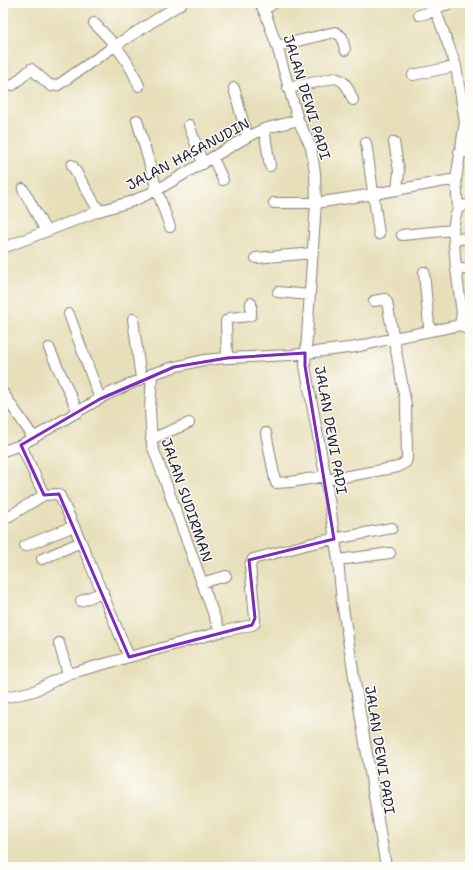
<svg xmlns="http://www.w3.org/2000/svg" width="473" height="870" font-family="'Shantell Sans',sans-serif">
<rect width="100%" height="100%" fill="#fdfcf7"/>
<filter id="ink" filterUnits="userSpaceOnUse"><feTurbulence type="fractalNoise" baseFrequency=".025" numOctaves="2"/><feDisplacementMap in="SourceGraphic" scale="8" xChannelSelector="R" yChannelSelector="G"/><feConvolveMatrix kernelMatrix="1 2 1 2 8 2 1 2 1" color-interpolation-filters="sRGB"/></filter>
<filter id="wash" filterUnits="userSpaceOnUse"><feTurbulence type="fractalNoise" baseFrequency=".012" numOctaves="4" result="noise"/><feDisplacementMap in="SourceGraphic" scale="16" xChannelSelector="R" yChannelSelector="G"/><feGaussianBlur stdDeviation="0.9" result="paint"/><feColorMatrix in="noise" values="0 0 0 0 0 0 0 0 0 0 0 0 0 0 0 0 0 1.4 0 .05"/><feComposite in="paint" operator="in"/></filter>
<g filter="url(#wash)">
<rect width="100%" height="100%" fill="#e7dfb9"/>
</g>
<g filter="url(#ink)">
<g fill="none" stroke-linecap="round" stroke-linejoin="round">
<defs>
<path id="minor" d="M 260,3 L 266,15 L 277,46 L 298,120 L 311,147 L 315,173 L 316,203 L 305,366 L 326,480 L 338,560 L 342,602 L 359,707 L 386,867
M 435,8 L 453,3
M 263,9 L 270,6 L 274,3
M 419,15 L 437,11
M 94,23 C 114,43 129,60 139,86
M 277,46 L 335,32 L 342,37 L 345,50
M 413,75 L 456,66
M 13,85 L 31,69 L 51,86 L 58,85 L 116,45 L 182,3
M 234,88 L 247,137
M 288,88 L 335,78 C 347,81 348,89 353,100
M 137,120 L 157,190 L 170,227
M 189,125 L 203,164
M 264,129 L 270,166
M 394,142 L 399,171 L 397,190
M 366,143 L 379,234
M 459,152 L 470,152
M 213,158 L 223,180
M 72,165 L 99,211
M 23,189 L 46,231
M 274,203 L 316,203 L 374,194 L 456,179
M 458,209 L 462,206 L 470,204
M 402,235 L 453,230
M 454,238 L 470,239
M 3,248 L 99,211 L 133,201 L 157,190 L 247,137 L 264,129 L 298,120
M 256,258 L 313,253
M 456,269 L 470,269
M 424,272 L 429,326 L 428,331
M 278,292 L 310,295
M 69,314 L 100,399
M 133,319 L 141,379
M 460,324 L 465,328 L 470,329
M 49,348 L 78,412
M 227,358 L 226,321 L 230,318 L 249,316 L 251,315 L 251,303
M 152,374 L 150,409 L 152,445 L 220,632
M 3,393 L 34,438
M 266,433 L 275,480 L 276,483 L 291,482 L 325,476
M 151,439 L 189,423
M 21,445 L 44,495 L 57,494 L 60,496 L 81,542 L 129,657
M 3,451 L 21,445 L 106,395 L 152,374 L 174,367 L 204,360 L 227,358 L 291,355 L 356,347 L 394,338 L 456,326 L 460,324 L 462,313 L 456,269 L 453,230 L 455,217 L 458,209 L 456,179 L 465,122 L 456,66 L 433,3
M 326,480 L 398,467 L 406,462 L 407,457 L 406,405 L 387,302 L 385,299 L 374,301
M 3,520 L 44,495
M 25,546 L 74,526
M 42,559 L 81,542
M 338,560 L 390,553
M 201,583 L 226,576
M 81,601 L 103,592
M 59,643 L 68,674
M 3,698 L 34,691 L 68,674 L 220,632 L 252,625 L 255,623 L 255,618 L 250,565 L 253,559 L 313,543 L 392,528"/>
</defs>
<use href="#minor" stroke="#84807a" stroke-width="12"/>
<use href="#minor" stroke="#fff" stroke-width="10"/>
</g>
</g>
<path fill="none" stroke="#7b2cbf" stroke-width="3" stroke-linejoin="round" d="M 305,353 L 305,366 L 334,539 L 249,560 L 255,618 L 252,625 L 129,657 L 59,494 L 44,495 L 21,445 L 100,399 L 174,367 L 227,358 Z"/>
<g text-anchor="middle" stroke-width="3" stroke-linejoin="round" paint-order="stroke">
<g font-size="14" fill="#22223b" stroke="#fdfcf7">
<text transform="translate(307 97) rotate(73)" y="5">JALAN DEWI PADI</text>
<text transform="translate(188 154) rotate(-28)" y="5">JALAN HASANUDIN</text>
<text transform="translate(331 430) rotate(80)" y="5">JALAN DEWI PADI</text>
<text transform="translate(187 500) rotate(71)" y="5">JALAN SUDIRMAN</text>
<text transform="translate(380 750) rotate(81)" y="5">JALAN DEWI PADI</text>
</g>
</g>
<rect width="473" height="870" fill="none" stroke="#fdfcf7" stroke-width="16"/>
</svg>
